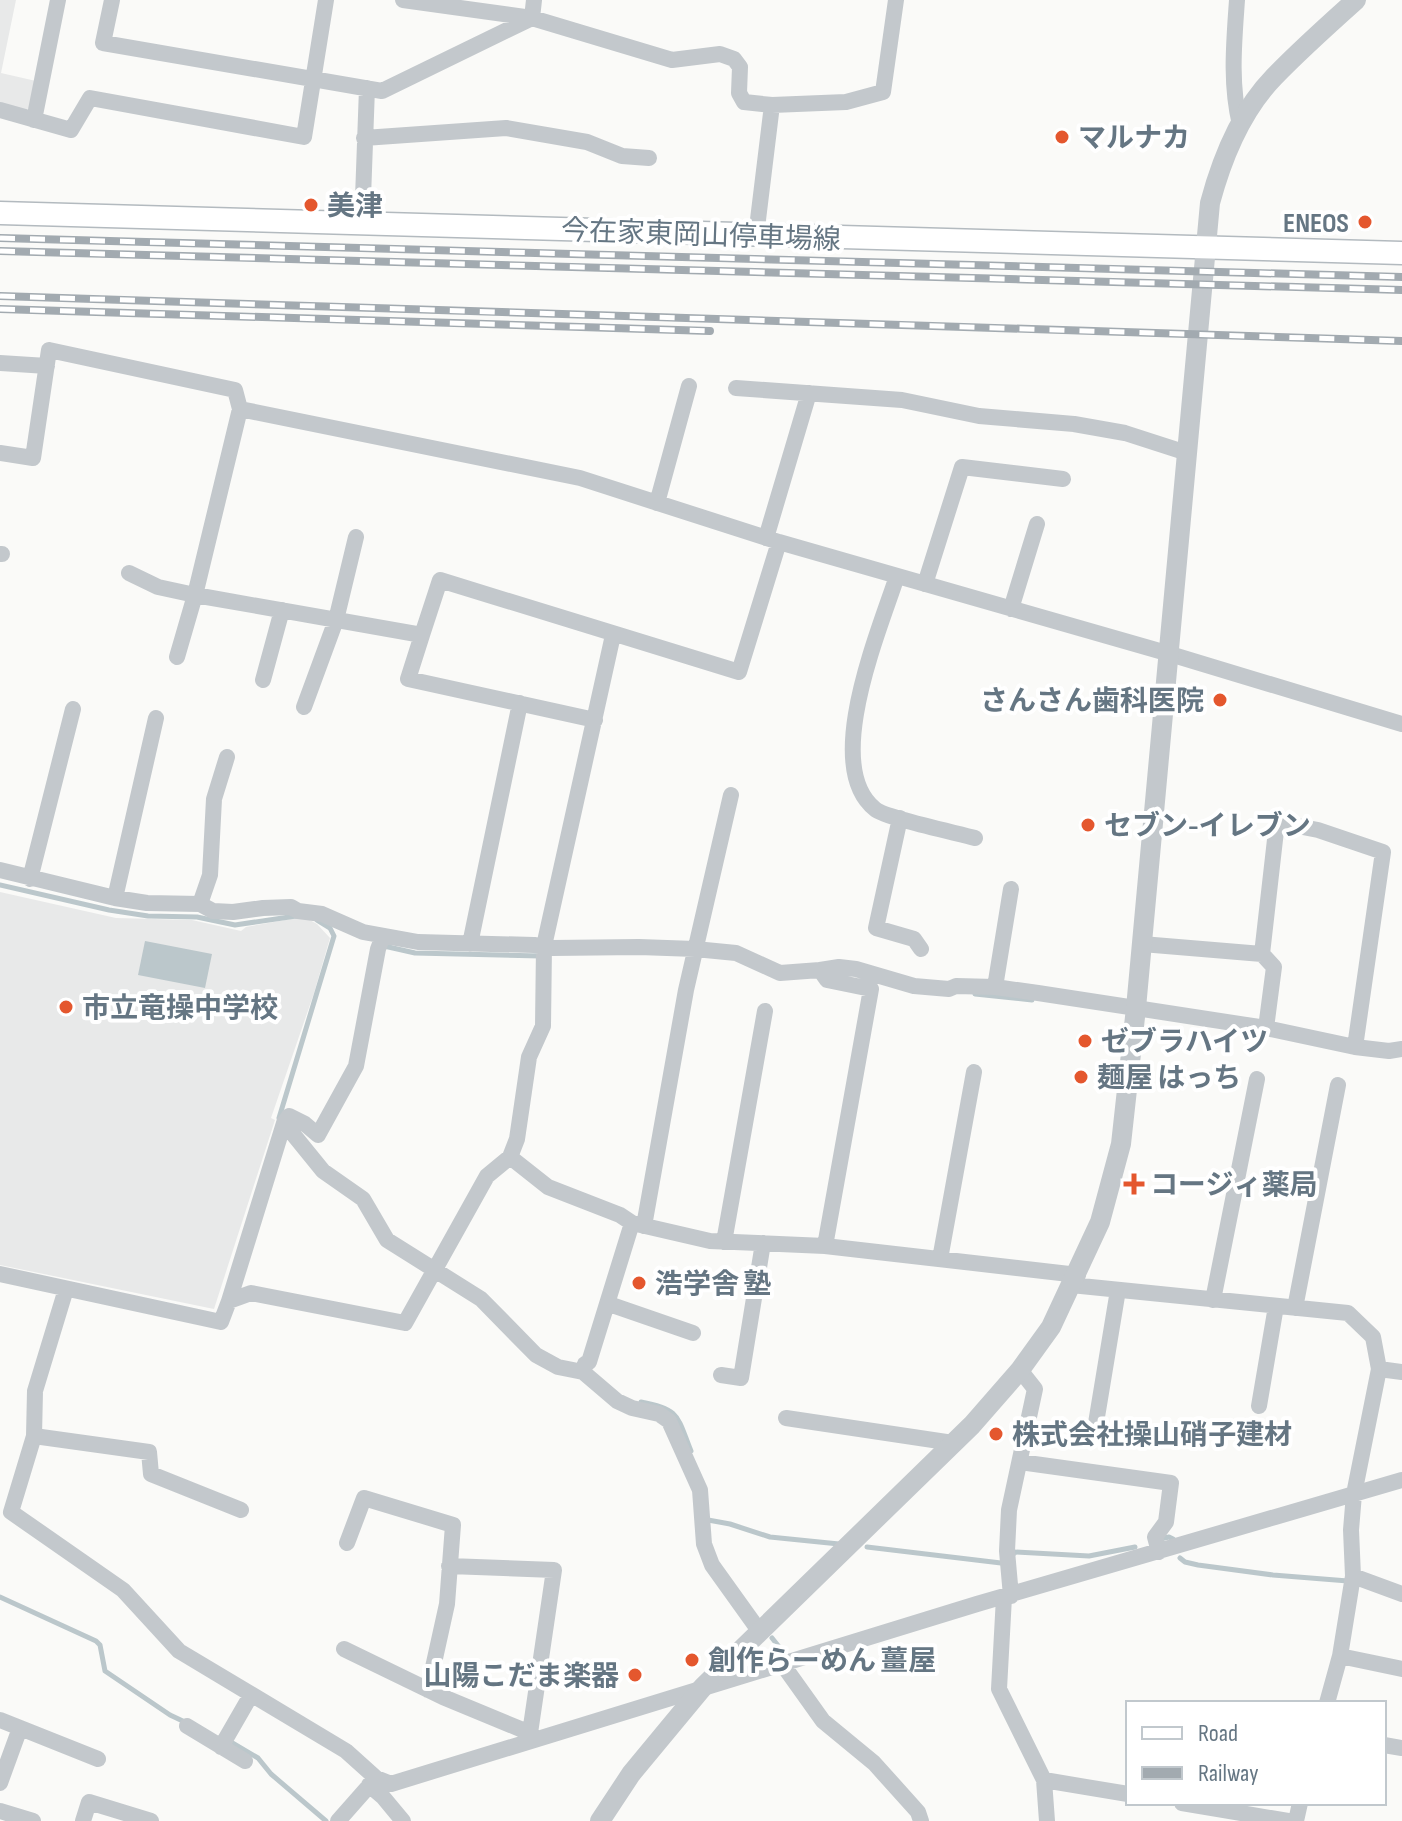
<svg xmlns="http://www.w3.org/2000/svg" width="1402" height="1821" font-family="'Sofia Sans Condensed','Noto Sans JP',sans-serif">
<rect width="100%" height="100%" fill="#fafaf8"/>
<path fill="#e8e9e9" d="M 0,0 L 16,0 L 1,73 L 36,81 L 30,107 L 25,111 L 0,105 Z
M 0,892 L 116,918 L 192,920 L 241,931 L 246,927 L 296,918 L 308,919 L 317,924 L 330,938 L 314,993 L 271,1118 L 275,1120 L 214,1309 L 0,1265 Z"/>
<path fill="#bbc7cb" d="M 145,941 L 212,954 L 205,988 L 138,975 Z"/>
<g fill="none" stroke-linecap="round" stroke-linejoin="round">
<path stroke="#bbc7cb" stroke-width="5" d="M 0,885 L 109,910 L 148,916 L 197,917 L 235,925 L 296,916
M 384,946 L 415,953 L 541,956
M 975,994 L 1032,1000
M 279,1118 L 334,936 L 330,928 L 317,920
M 641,1402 C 680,1409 677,1416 691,1451
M 708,1520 L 730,1524 L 770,1537 L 839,1544
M 1160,1539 L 1169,1537 L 1173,1539
M 867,1547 L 1001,1563
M 1013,1555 L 1014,1552 L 1089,1556 L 1135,1547
M 1180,1558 L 1185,1562 L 1198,1565 L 1273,1575 L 1348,1581
M 0,1597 L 96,1641 L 100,1645 L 105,1671 L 170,1715 L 187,1723
M 772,1638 L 784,1653
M 229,1741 L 258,1758 L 271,1774 L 326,1821"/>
<defs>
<path id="secondary" d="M 0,213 L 1402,253"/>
</defs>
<use href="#secondary" stroke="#b3babf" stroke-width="25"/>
<path stroke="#c3c8cc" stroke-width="16" d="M 112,0 L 103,43 L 382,91 L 532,18 L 672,60 L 720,54 L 734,59 L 740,67 L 739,93 L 744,102 L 772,105 L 756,236
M 403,0 L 532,18 L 534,0
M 1237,0 C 1234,43 1230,83 1240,125
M 772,105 L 846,102 L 883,92 L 896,0
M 0,110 L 71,130 L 90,98 L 304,137 L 326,0
M 34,120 L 58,0
M 364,138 L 506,128 L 587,142 L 622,156 L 649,158
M 362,225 L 367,88
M 0,363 L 47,366
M 736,388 L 902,400 L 979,416 L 1074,424 L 1125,433 L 1187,453
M 240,409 L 580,478 L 779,542 L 1170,654 L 1402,724
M 0,453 L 33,458 L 49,350 L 235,390 L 240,409 L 195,595 L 422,635 L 440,580 L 739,672 L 779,542
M 657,503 L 689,386
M 766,538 L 809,393
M 0,554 L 2,554
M 129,573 L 158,587 L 195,595 L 177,657
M 897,576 C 880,629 821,766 875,809 C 885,818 957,833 975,838
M 925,584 L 962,467 L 1063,479
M 1011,609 L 1037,524
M 422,635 L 408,679 L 595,720
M 263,680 L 282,610
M 304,707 L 336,620 L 356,537
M 227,757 L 214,799 L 210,875 L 200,904 L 213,911 L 233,912 L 263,908 L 291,907 L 298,911 L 322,914 L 363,932 L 418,942 L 534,945 L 552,948 L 639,947 L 695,949 L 736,953 L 780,973 L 820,970
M 900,818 L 876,928 L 914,939 L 921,949
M 0,870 L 115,898 L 147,903 L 200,904
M 30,879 L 73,709
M 115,898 L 156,718
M 470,944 L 520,703
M 1142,944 L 1262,954 L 1274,967 L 1266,1028
M 1262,954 L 1277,822 L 1318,830 L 1383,852 L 1355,1047
M 995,987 L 1011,889
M 284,1123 L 323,1171 L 363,1199 L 387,1240 L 481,1299 L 536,1355 L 558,1367 L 583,1372 L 617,1401 L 632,1408 L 659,1414 L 669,1421 L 700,1490 L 704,1544 L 712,1565 L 760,1632
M 510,1157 L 548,1187 L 620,1215 L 632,1223
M 644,1226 L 686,990 L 731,795
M 724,1242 L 765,1011
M 940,1259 L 974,1072
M 0,1274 L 221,1322 L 229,1301 L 251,1293 L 405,1323 L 487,1176 L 510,1157 L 517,1139 L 529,1057 L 543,1026 L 544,946 L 613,635
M 1078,1275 L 825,1246 L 871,989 L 827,980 L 820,970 L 839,967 L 856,969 L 914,986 L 949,989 L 956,986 L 995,987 L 1038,993 L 1266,1028 L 1355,1047 L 1389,1051 L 1402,1049
M 1071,1285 L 1348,1313 L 1373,1337 L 1379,1369 L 1354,1494 L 1351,1530 L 1353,1576 L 1402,1594
M 66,1289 L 35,1391 L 34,1436 L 11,1512 L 123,1590 L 179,1651 L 346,1751 L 376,1778 L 391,1784 L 977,1604 L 1402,1480
M 1213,1300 L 1257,1079
M 229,1301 L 284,1123 L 289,1116 L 305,1124 L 318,1135 L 356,1066 L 378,949 L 383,936
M 609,1304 L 693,1333
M 1295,1308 L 1338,1085
M 1379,1369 L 1402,1372
M 583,1372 L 585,1364 L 589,1362 L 632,1223 L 710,1241 L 825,1246
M 721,1375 L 741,1378 L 763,1243
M 1259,1406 L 1276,1306
M 786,1418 L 953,1443
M 1096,1423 L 1118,1290
M 34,1436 L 149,1452 L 151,1474 L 241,1510
M 1020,1462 L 1171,1483 L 1166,1522 L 1155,1537 L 1159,1552
M 347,1543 L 364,1498 L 453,1525 L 447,1604 L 428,1690
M 449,1566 L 554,1570 L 530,1733 L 533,1740
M 1011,1596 L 1007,1551 L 1009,1510 L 1035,1389 L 1020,1370
M 1004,1597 L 999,1689 L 1044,1780 L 1047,1821
M 344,1649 L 443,1697 L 530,1733
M 1340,1656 L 1353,1576
M 783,1665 L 823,1721 L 874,1763 L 918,1812 L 921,1821
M 1327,1703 L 1340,1656 L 1402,1669
M 0,1720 L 98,1759
M 187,1726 L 245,1761
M 1384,1745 L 1402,1748
M 221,1747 L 251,1695
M 1044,1780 L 1128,1794
M 0,1783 L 20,1728
M 369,1785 L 383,1797 L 403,1821
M 1182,1803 L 1288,1821
M 0,1811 L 33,1821
M 83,1821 L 89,1802 L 151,1821
M 338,1821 L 376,1778
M 1296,1821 L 1300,1803"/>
<path stroke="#c3c8cc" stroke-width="20" d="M 600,1821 L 631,1774 L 703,1687 L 972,1425 L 1020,1370 L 1051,1327 L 1100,1222 L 1121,1144 L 1136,1008 L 1210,203 C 1222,158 1241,111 1274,77 C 1300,50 1328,25 1356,0"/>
<use href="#secondary" stroke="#fff" stroke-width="22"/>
<defs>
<path id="rail" d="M 0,238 L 1402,277
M 0,251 L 1402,290
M 0,296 L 1402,341
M 0,309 L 710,331"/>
</defs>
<use href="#rail" stroke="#a2aab0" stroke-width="8"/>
<use href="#rail" stroke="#fff" stroke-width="5" stroke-dasharray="15" stroke-linecap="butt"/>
</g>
<g fill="#e4572e" stroke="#fff" stroke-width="3">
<circle cx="1062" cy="137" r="8"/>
<circle cx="311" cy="205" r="8"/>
<circle cx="1365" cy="222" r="8"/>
<circle cx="1220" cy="700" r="8"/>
<circle cx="1088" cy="825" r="8"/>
<circle cx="66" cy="1007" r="8"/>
<circle cx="1085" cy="1041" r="8"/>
<circle cx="1081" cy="1077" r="8"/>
<path d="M1130 1172h8v8h8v8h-8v8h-8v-8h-8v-8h8z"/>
<circle cx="639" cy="1283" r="8"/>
<circle cx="996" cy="1434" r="8"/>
<circle cx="692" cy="1660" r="8"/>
<circle cx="635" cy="1675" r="8"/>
</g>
<g text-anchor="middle" stroke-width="8" stroke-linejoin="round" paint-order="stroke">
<g font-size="28" font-weight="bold" fill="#657683" stroke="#fff" text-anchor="start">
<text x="1078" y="147">マルナカ</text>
<text x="327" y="215">美津</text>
<text x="1349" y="232" text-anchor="end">ENEOS</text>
<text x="1204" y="710" text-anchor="end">さんさん歯科医院</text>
<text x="1104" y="835">セブン-イレブン</text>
<text x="82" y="1017">市立竜操中学校</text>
<text x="1101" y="1051">ゼブラハイツ</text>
<text x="1097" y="1087">麺屋 はっち</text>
<text x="1150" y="1194">コージィ薬局</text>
<text x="655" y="1293">浩学舎 塾</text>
<text x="1012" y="1444">株式会社操山硝子建材</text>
<text x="708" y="1670">創作らーめん 薑屋</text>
<text x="619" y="1685" text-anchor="end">山陽こだま楽器</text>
</g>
<g font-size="28" fill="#657683" stroke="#fff">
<text transform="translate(701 234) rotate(2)" y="10">今在家東岡山停車場線</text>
</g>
</g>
<rect x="1126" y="1701" width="260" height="104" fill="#ffffff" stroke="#c1c8cd" stroke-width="2"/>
<rect x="1142" y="1727" width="40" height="12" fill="#ffffff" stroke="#c1c8cd" stroke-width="2"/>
<text x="1198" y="1741" font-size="24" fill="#657683">Road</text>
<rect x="1142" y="1767" width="40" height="12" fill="#a2aab0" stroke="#c1c8cd" stroke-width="2"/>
<text x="1198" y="1781" font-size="24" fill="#657683">Railway</text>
</svg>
